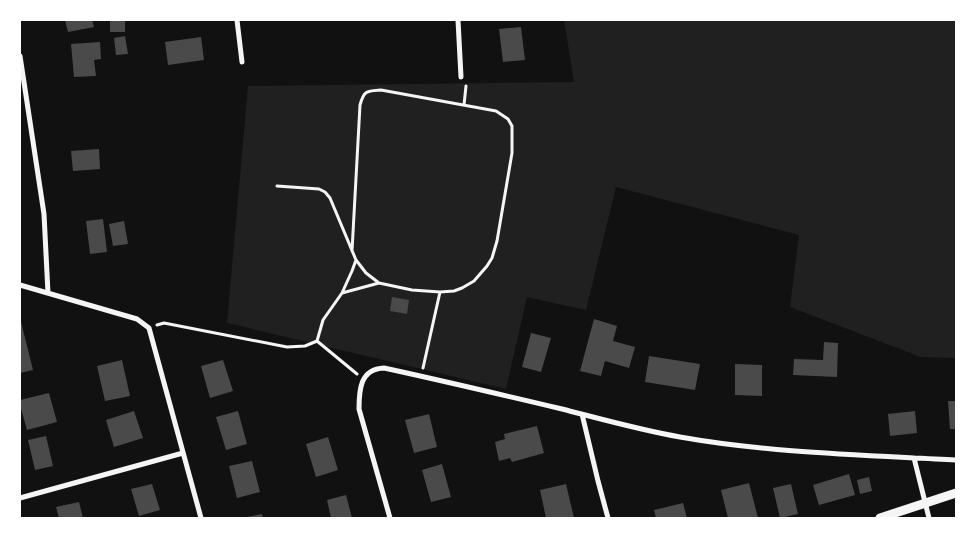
<svg xmlns="http://www.w3.org/2000/svg" width="976" height="538" font-family="Rubik,sans-serif">
<rect width="100%" height="100%" fill="#111"/>
<path fill="#202020" d="M 564,20 L 956,20 L 956,358 L 921,357 L 790,307 L 799,235 L 616,187 L 586,310 L 527,297 L 506,389 L 227,323 L 248,86 L 574,82 Z"/>
<path fill="#4a4a4a" d="M 65,20 L 92,20 L 94,27 L 68,32 Z
M 110,20 L 125,20 L 125,32 L 110,32 Z
M 521,27 L 525,60 L 503,62 L 499,29 Z
M 125,36 L 128,54 L 116,55 L 114,38 Z
M 201,37 L 204,60 L 168,65 L 165,42 Z
M 100,42 L 101,59 L 94,60 L 96,76 L 74,77 L 71,44 Z
M 99,149 L 100,169 L 73,171 L 71,151 Z
M 103,219 L 107,252 L 90,254 L 86,221 Z
M 124,221 L 128,244 L 113,246 L 109,224 Z
M 392,297 L 409,300 L 407,314 L 390,311 Z
M 20,318 L 33,370 L 20,373 Z
M 594,319 L 617,326 L 613,341 L 635,347 L 629,368 L 605,361 L 601,376 L 580,371 Z
M 531,333 L 551,338 L 541,372 L 522,367 Z
M 824,342 L 838,343 L 837,377 L 793,375 L 794,359 L 823,360 Z
M 649,356 L 700,364 L 695,390 L 645,382 Z
M 122,360 L 130,396 L 105,401 L 97,366 Z
M 223,360 L 233,391 L 210,398 L 201,366 Z
M 735,364 L 762,365 L 762,396 L 735,395 Z
M 49,393 L 57,422 L 27,430 L 20,405 L 20,400 Z
M 948,401 L 956,401 L 956,429 L 950,429 Z
M 134,411 L 143,438 L 114,447 L 106,420 Z
M 238,411 L 247,444 L 226,450 L 216,417 Z
M 915,411 L 917,433 L 890,436 L 888,414 Z
M 429,414 L 437,447 L 414,453 L 405,420 Z
M 537,426 L 544,453 L 512,462 L 510,458 L 499,461 L 495,442 L 505,439 L 504,434 Z
M 46,436 L 53,466 L 35,470 L 28,440 Z
M 328,437 L 338,470 L 316,477 L 306,444 Z
M 252,461 L 260,492 L 237,498 L 229,466 Z
M 442,464 L 451,497 L 431,502 L 422,470 Z
M 849,474 L 855,495 L 819,505 L 813,485 Z
M 869,477 L 872,491 L 860,494 L 857,480 Z
M 749,483 L 758,518 L 728,518 L 721,490 Z
M 152,484 L 160,510 L 139,516 L 131,489 Z
M 566,484 L 574,518 L 546,518 L 540,490 Z
M 791,484 L 798,514 L 780,518 L 773,488 Z
M 346,495 L 352,518 L 331,518 L 327,500 Z
M 79,502 L 83,518 L 59,518 L 56,507 Z
M 683,503 L 687,518 L 656,518 L 654,510 Z
M 262,514 L 263,518 L 248,518 L 247,517 Z"/>
<g fill="none" stroke-linecap="round" stroke-linejoin="round">
<path stroke="#f5f5f5" stroke-width="3" d="M 464,105 L 466,86
M 277,186 L 319,189 L 325,192 L 330,198 L 356,260 L 352,271 L 342,293 L 323,320 L 317,341
M 356,260 L 366,273 L 379,283
M 342,293 L 379,283 L 412,290 L 440,292 L 454,291 L 462,288 L 474,281 L 487,266 L 492,258 L 497,241 L 512,153 L 512,126 L 508,119 L 496,111 L 381,90 C 367,91 364,90 360,105 L 352,251
M 157,325 L 164,323 L 287,347 L 305,346 L 317,341 L 357,374
M 423,368 L 440,292"/>
<path stroke="#f5f5f5" stroke-width="5" d="M 237,20 L 242,62
M 458,20 L 461,77
M 20,56 L 44,214 L 48,293
M 20,285 L 137,319 L 149,328 L 201,518
M 582,414 L 598,481 L 608,518
M 914,458 L 929,518
M 20,498 L 183,453
M 390,518 L 359,409 C 359,390 360,369 384,368 C 444,381 503,395 562,409 C 601,419 640,430 680,437 C 770,453 865,455 956,460"/>
<path stroke="#f5f5f5" stroke-width="9" d="M 880,518 L 956,493"/>
</g>
<rect width="976" height="538" fill="none" stroke="#ffffff" stroke-width="42"/>
</svg>
